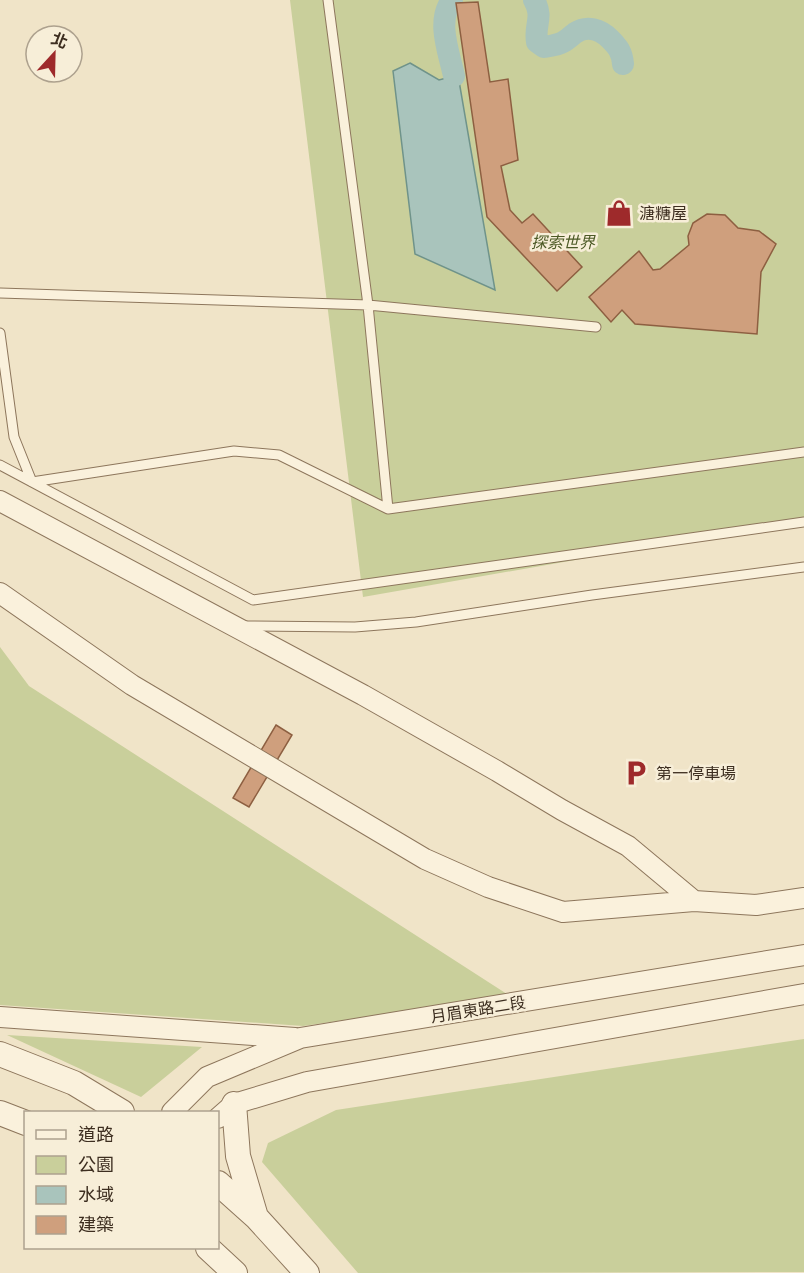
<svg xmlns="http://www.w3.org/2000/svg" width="804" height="1273" font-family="'Noto Serif','Noto Sans TC',serif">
<rect width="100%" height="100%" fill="#f0e4c8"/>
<path fill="#c9cf9b" d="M 290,0 L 804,0 L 804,520 L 363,597 Z
M 0,647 L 29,686 L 510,996 L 303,1026 L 0,1005 Z
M 7,1035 L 202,1047 L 141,1097 Z
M 804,1039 L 804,1272 L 358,1273 L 262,1162 L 268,1143 L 336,1110 Z"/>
<path fill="#a9c4bc" stroke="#6f938a" stroke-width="1.5" d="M 410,63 L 439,80 L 458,75 L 495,290 L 415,254 L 393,71 Z"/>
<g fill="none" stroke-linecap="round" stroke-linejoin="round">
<path stroke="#a9c4bc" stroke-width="22" d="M 452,0 C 436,21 449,52 454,76
M 534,0 C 544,18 534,24 537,42 L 544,47 C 550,46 558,45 563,42 C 567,40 571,36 575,33 C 587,25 600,29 610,39 C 618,47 622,52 623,64"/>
</g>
<path fill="#cf9f7d" stroke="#8d5f41" stroke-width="1.5" d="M 478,2 L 490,82 L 508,79 L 518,160 L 501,166 L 510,210 L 522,223 L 533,214 L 582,267 L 557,291 L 487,217 L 456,3 Z
M 707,214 L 725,215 L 738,228 L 759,231 L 776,244 L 761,272 L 757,334 L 635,324 L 622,310 L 611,322 L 589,297 L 639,251 L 653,270 L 660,269 L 689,245 L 688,236 L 693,223 Z
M 276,725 L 292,735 L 249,807 L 233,798 Z"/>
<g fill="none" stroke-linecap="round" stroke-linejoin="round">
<defs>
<path id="service" d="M 328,0 L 368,305 L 388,509
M 0,293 L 368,305 L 596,327
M 0,333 L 14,437 L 32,482 L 234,451 L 279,455 L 388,509 L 804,452
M 0,465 L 253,600 L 804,522
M 244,626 L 355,627 L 416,622 L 592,595 L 804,567"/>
<path id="minor" d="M 0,501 L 363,695 L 497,771 L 562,810 L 628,846 L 694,901
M 0,593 L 132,685 L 425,859 L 488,887 L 563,912 L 694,901 L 756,905 L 804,898
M 0,1017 L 295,1038
M 172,1112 L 207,1077 L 300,1038 L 804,955
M 218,1118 L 234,1104 L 307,1082 L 804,994"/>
<path id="tertiary" d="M 0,1054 L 74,1083 L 122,1112
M 234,1104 L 238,1156 L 256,1217
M 0,1113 L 26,1123
M 218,1183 L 256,1217 L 307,1273
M 208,1248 L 235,1273"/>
</defs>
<use href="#service" stroke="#8d765c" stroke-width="11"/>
<use href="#minor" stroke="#8d765c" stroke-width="22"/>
<use href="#tertiary" stroke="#8d765c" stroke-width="26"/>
<use href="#service" stroke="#faf1dc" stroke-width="9"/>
<use href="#minor" stroke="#faf1dc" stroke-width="20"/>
<use href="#tertiary" stroke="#faf1dc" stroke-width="24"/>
</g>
<defs>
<symbol id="shop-bare" viewBox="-9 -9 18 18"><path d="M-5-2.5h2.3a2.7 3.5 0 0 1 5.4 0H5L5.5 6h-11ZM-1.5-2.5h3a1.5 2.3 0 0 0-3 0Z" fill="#9e2a2b" stroke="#f7eed8" stroke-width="2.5" paint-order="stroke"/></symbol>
<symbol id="parking-bare" viewBox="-9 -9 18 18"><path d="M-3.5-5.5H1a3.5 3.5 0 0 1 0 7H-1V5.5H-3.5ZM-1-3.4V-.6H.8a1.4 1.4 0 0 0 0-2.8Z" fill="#9e2a2b" stroke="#f7eed8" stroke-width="2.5" paint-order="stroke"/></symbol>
</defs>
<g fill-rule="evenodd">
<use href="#shop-bare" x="600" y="194" width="38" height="38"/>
<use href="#parking-bare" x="617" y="754" width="38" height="38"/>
</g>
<g text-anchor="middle" stroke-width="5" stroke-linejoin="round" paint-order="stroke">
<g font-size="16" fill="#3d2e20" stroke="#f7eed8" text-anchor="start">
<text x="639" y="219">溏糖屋</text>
<text x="656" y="779">第一停車場</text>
</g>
<g font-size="16" font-style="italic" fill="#4d5a26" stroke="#f7eed8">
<text x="563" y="248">探索世界</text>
</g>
<g font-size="16" fill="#3d2e20" stroke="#f7eed8">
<text transform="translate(478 1009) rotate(-9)" y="6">月眉東路二段</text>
</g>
</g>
<rect x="24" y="1111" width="195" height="138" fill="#f7eed8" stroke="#ada18e" stroke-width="1.5"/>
<rect x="36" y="1130" width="30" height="9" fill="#faf1dc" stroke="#ada18e" stroke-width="1.5"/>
<text x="78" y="1141" font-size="18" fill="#3d2e20">道路</text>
<rect x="36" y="1156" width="30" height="18" fill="#c9cf9b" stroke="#ada18e" stroke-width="1.5"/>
<text x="78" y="1171" font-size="18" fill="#3d2e20">公園</text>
<rect x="36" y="1186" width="30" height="18" fill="#a9c4bc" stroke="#ada18e" stroke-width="1.5"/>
<text x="78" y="1201" font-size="18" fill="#3d2e20">水域</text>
<rect x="36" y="1216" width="30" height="18" fill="#cf9f7d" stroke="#ada18e" stroke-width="1.5"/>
<text x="78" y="1231" font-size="18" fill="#3d2e20">建築</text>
<g transform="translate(54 54) rotate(22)"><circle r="28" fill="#f7eed8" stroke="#ada18e" stroke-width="1.5"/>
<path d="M0-4.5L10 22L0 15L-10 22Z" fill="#9e2a2b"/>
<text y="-9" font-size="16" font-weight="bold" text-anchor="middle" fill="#3d2e20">北</text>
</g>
</svg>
